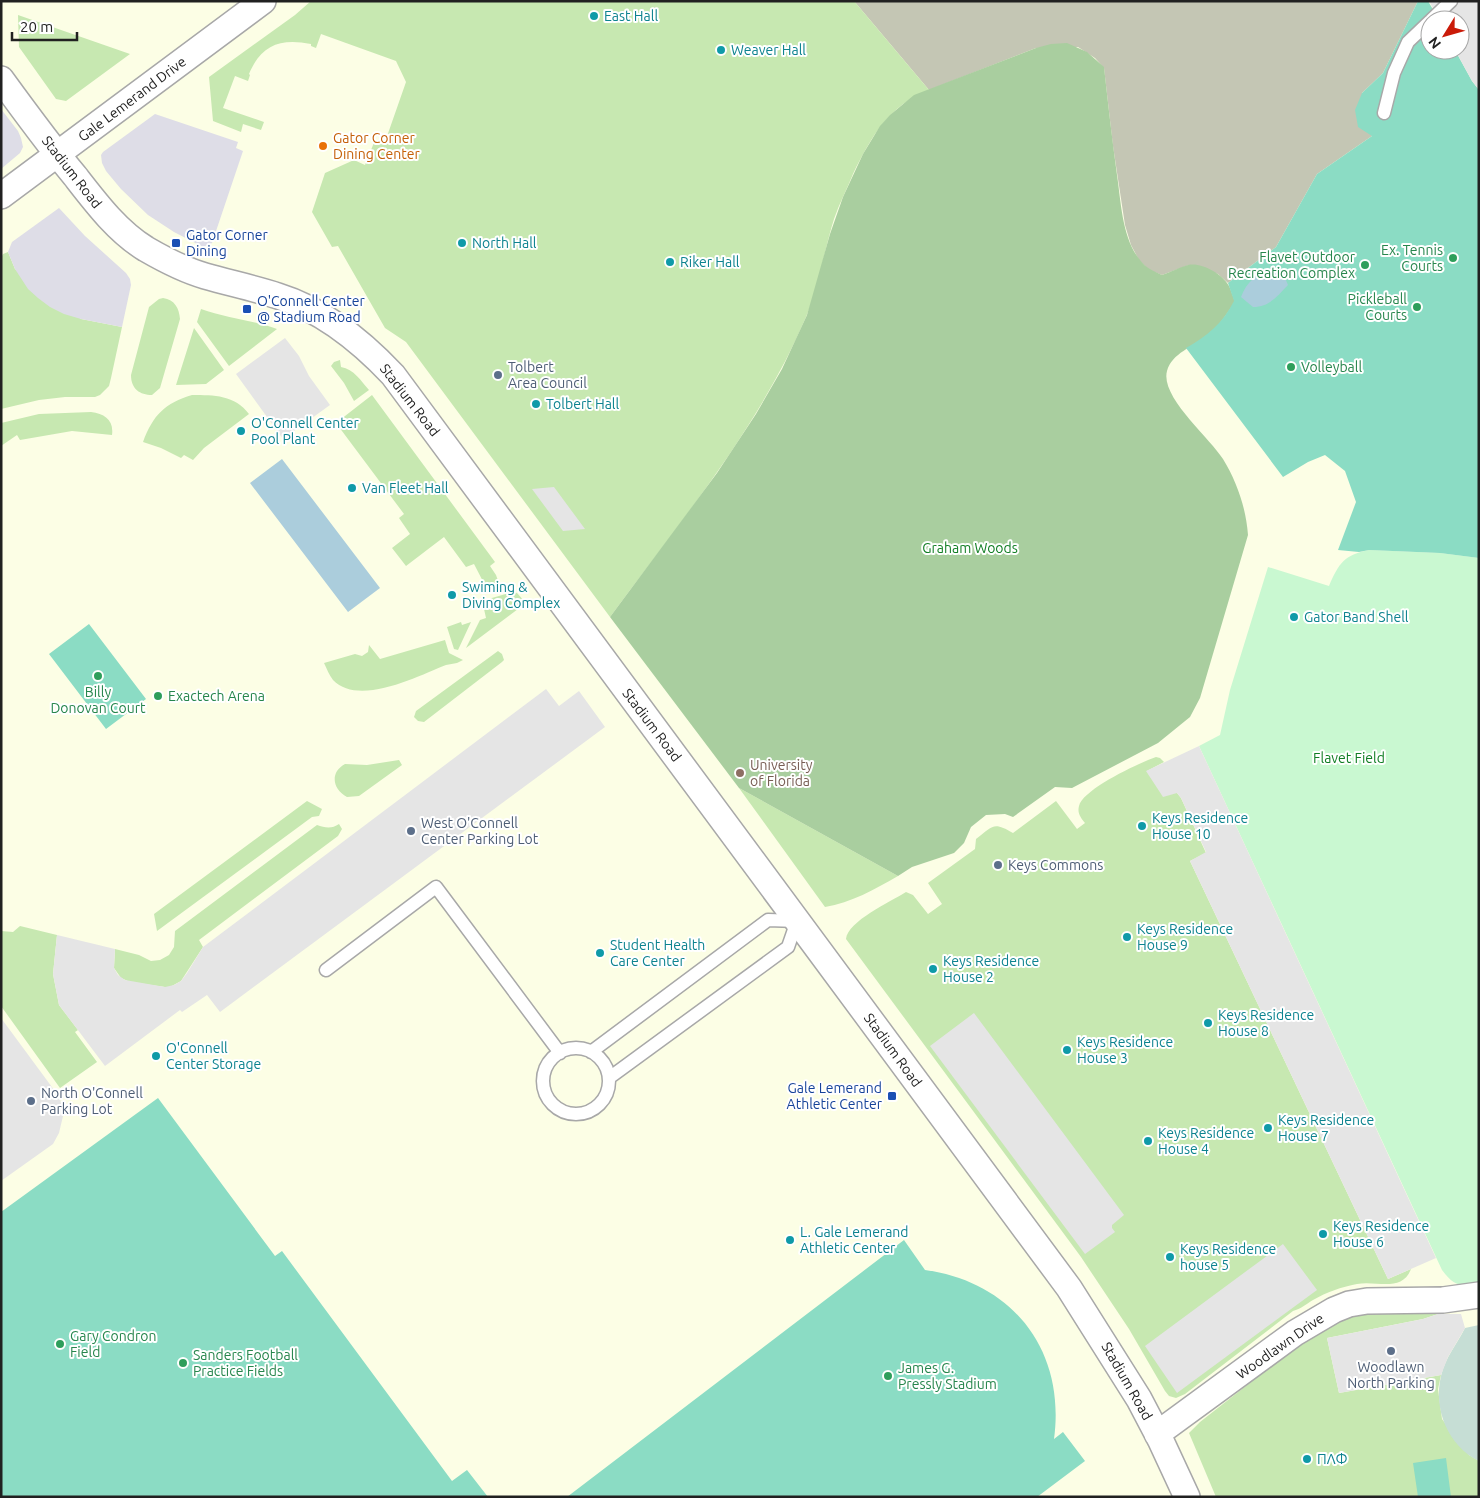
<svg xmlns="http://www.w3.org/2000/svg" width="1480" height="1498" font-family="Ubuntu,sans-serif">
<rect width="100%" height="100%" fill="#f1efe8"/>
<path fill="#fcfee5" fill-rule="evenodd" d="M 1,1 L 1479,1 L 1479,1497 L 1,1497 ZM 1430,20 L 1460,20 L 1460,50 L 1430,50 Z"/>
<path fill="#c4c6b4" d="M 854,1 L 1418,1 L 1383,73 L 1362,93 L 1372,136 L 1317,174 L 1276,247 L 1228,283 L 1218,274 L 1189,265 L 1162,275 L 1149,270 L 1139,260 L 1131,245 L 1125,225 L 1113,146 L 1104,68 L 1095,58 L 1078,47 L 1036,48 L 929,90 Z"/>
<path fill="#c7e8b1" d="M 311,1 L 854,1 L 929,90 C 889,105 871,137 853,174 C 847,189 839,204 834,219 C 824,251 819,286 806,317 C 759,427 681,521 610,617 L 406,342 L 385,328 L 338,246 L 332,247 L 312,212 L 325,173 L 354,160 L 365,165 L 375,140 L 385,142 L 406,82 L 396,61 L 321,34 L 316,48 L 311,46 L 311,44 C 280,38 261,45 249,74 L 250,75 L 248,81 L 235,76 L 223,108 L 264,122 L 261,130 L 243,124 L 241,132 L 213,121 L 209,77 L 295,15 Z
M 18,15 L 130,54 L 66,101 L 56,99 L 19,47 Z
M 8,252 L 15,269 L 81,319 L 122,327 L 111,378 L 109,386 L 100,395 L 95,397 L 65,397 L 39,400 L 1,409 L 1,258 L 3,254 Z
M 163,298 C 175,300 179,308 180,319 L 160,388 L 152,395 C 140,395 131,389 131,375 L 149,307 L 159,299 Z
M 201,309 C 226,318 252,320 277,329 L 229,366 L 197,322 Z
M 194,328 L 224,370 L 206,384 L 176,385 Z
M 340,360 L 341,367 C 354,369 361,381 369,390 L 354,401 L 344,383 L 331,366 L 334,362 Z
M 192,395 C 214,395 235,395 249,414 L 204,448 L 193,460 L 184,455 L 181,458 L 161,448 L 143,442 C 153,415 165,403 192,395 Z
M 372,395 L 495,562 L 490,566 L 496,575 L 501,589 L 489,593 L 474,564 L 466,567 L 444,537 L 406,566 L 392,548 L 410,534 L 399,518 L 404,514 L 336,423 Z
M 91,412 C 105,414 114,420 112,435 L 72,431 L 20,440 L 17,435 L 1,446 L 1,423 L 39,414 Z
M 513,592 L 517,593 L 526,603 L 466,648 L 480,620 L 486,618 L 484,609 L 488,608 L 485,600 Z
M 461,622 L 462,625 L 471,622 L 458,650 L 454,649 L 447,627 Z
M 445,640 L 449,653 L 463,660 L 457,663 L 446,665 C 418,676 359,707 333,680 C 329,675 327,669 324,663 L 355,654 L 362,656 L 368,652 L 369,645 L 380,659 Z
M 498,651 L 502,654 L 504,660 L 502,662 L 424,722 L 418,721 L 414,717 L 416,711 Z
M 1156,757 L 1160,758 L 1164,762 L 1147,771 L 1177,793 L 1181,798 L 1206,853 L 1190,861 L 1388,1279 L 1411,1269 C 1402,1293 1376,1280 1357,1284 C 1341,1287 1327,1292 1313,1300 C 1306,1304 1301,1309 1293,1311 L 1185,1394 L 1176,1398 L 1169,1396 L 1165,1391 L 1129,1329 L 1081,1257 L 846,939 C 848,921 890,902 906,892 L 913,895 L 928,914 L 942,904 L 928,883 L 975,849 L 976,839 C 993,826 993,821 1013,833 L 1056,801 L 1077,829 L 1085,823 C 1081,818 1077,813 1079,806 C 1083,789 1139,763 1156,757 Z
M 399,760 L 402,765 L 359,796 L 347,797 C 332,789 330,772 345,764 L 367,765 Z
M 739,788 L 898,876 C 875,889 851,903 825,907 Z
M 307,801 L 322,809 L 319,816 L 312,817 L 157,931 L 154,914 Z
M 339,824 L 342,829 L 338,836 L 199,940 L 203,947 L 181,981 L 170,987 L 165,987 L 130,982 L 121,978 L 114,968 L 115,949 L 139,955 L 151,961 L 160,960 L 169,955 L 174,947 L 175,931 L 317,825 C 325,828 332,829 339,824 Z
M 20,926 L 57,935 L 53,974 L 59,1005 L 78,1030 L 75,1032 L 97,1062 L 60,1088 L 1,1006 L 1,931 L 13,932 Z
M 1423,1311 L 1438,1314 L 1423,1319 L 1327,1338 L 1339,1393 L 1441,1375 L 1438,1389 L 1442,1419 L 1469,1455 L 1479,1461 L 1479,1497 L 1216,1497 L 1189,1433 L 1200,1422 L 1321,1327 L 1350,1316 L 1365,1313 Z"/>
<path fill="#a9ce9f" d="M 1067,43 L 1087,52 L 1104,67 C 1108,103 1112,139 1117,175 C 1121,202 1122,238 1140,260 C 1146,268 1153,271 1162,275 C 1171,272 1180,267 1188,265 C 1201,262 1220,273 1227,283 C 1231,288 1232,295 1235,301 C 1227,315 1218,327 1206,336 C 1193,347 1172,353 1167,371 C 1160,397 1210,438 1223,459 C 1237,482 1246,508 1248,535 L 1200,698 L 1190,717 L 1158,743 L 1072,788 L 1055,787 L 1013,817 L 1005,814 L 986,815 L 971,827 L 964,843 L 954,853 L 912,867 L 898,876 L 739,788 L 610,617 L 717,473 L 756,414 L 782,369 L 807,315 L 830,234 L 843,197 L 863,154 L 880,126 L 890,115 L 914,95 L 1036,48 L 1051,44 Z"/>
<path fill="#c6ded5" d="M 1479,1325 L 1479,1461 C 1448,1446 1433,1409 1441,1376 C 1445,1358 1457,1344 1465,1328 Z"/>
<path fill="#c9f8d1" d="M 1369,550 L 1440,553 L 1479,558 L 1479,1284 C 1460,1287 1454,1286 1442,1270 L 1199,746 L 1220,735 L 1230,690 L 1268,567 L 1329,586 C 1339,563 1344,555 1369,550 Z"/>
<path fill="#8bdcc4" d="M 1418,1 L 1428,1 L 1439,20 L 1430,20 L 1430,50 L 1455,50 L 1472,81 L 1479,90 L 1479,558 L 1440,553 L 1369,550 L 1359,552 L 1338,550 L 1356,502 L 1345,471 L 1325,455 L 1308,462 L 1283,477 L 1186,348 C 1207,336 1223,323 1234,301 L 1228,283 L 1276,247 L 1317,174 L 1372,136 L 1358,127 L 1355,110 L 1362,93 L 1383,73 Z
M 89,624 L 146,699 L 106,729 L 49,654 Z
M 158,1098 L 275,1256 L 282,1251 L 452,1481 L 467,1470 L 488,1497 L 1,1497 L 1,1212 Z
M 904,1240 L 925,1270 C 1013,1282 1066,1351 1054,1439 L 1063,1432 L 1085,1461 L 1037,1497 L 567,1497 Z
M 1446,1458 L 1451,1497 L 1418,1497 L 1413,1463 Z"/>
<path fill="#e5e5e5" d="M 1429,1 L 1479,1 L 1479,90 L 1472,81 L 1455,50 L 1460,50 L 1460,20 L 1439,20 Z
M 285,338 L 299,356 L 309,376 L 330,405 L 283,439 L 236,374 Z
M 554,487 L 585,529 L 563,531 L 532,489 Z
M 546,689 L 559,706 L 579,691 L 605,727 L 220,1012 L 207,995 L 182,1012 L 180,1010 L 105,1066 L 59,1005 L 53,974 L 57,935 L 115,949 L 114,968 L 118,975 L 125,980 L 165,987 L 174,985 L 181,981 L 187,973 L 203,947 Z
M 1199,746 L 1436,1258 L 1388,1279 L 1190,861 L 1206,852 L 1181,798 L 1177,793 L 1163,797 L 1146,771 Z
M 974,1013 L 1124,1215 L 1112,1225 L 1112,1228 L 1115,1232 L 1085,1254 L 930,1046 Z
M 1,1018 L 60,1098 L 63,1116 L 59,1133 L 53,1144 L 1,1181 Z
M 1283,1244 L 1317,1290 L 1177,1393 L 1145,1346 Z
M 1438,1314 L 1461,1314 L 1465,1328 L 1448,1357 L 1441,1375 L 1339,1393 L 1327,1338 L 1423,1319 Z"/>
<path fill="#dedde7" d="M 1,109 L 18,131 L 21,138 L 23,147 L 20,153 L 1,169 Z
M 155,114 L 238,142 L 236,148 L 243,151 L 212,243 L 203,247 L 174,232 L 148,215 L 121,189 L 106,171 L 102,163 L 101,155 L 103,152 Z
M 59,208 L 85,236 L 126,273 L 130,279 L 131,285 L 122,327 L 81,319 L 64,314 L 50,307 L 38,298 L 28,289 L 15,269 L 8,252 L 12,242 Z"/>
<path fill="#abcddc" d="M 1272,268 L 1282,271 L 1288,285 C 1277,296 1270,307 1253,307 L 1241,297 C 1247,281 1257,274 1272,268 Z
M 282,459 L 380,588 L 348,612 L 250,483 Z"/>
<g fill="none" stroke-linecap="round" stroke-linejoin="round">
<defs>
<path id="lane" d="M 1431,20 L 1451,1
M 1384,113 L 1394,73 L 1408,42 L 1430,21
M 326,970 L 436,887 L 560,1053
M543 1081a33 33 0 1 1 66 0a33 33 0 1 1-66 0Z
M 591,1052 L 768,920 L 797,921 L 788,947 L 609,1078"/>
<path id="street" d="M 1,79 C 25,112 49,145 75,176 C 96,203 117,231 146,249 C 165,260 184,270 205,276 C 229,283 254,288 278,296 C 323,310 361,341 393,375 L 1069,1288 L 1139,1399 L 1161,1441 L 1187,1497
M 1,196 L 263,1
M 1157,1434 L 1295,1333 L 1334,1310 L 1349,1304 L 1367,1301 L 1443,1300 L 1479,1295"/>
</defs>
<use href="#lane" stroke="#a8a8a8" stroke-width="15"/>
<use href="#street" stroke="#a8a8a8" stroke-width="28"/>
<use href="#lane" stroke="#fff" stroke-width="12"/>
<use href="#street" stroke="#fff" stroke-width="25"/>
</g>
<g fill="#0f9aa8" stroke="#fff" stroke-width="2">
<circle cx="594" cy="16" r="5"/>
<circle cx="721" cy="50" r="5"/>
<circle cx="462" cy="243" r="5"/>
<circle cx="670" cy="262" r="5"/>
<circle cx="536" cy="404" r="5"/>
<circle cx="241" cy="431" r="5"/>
<circle cx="352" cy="488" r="5"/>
<circle cx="452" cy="595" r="5"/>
<circle cx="1294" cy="617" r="5"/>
<circle cx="1142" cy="826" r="5"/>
<circle cx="1127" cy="937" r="5"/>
<circle cx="600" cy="953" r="5"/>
<circle cx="933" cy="969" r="5"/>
<circle cx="1208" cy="1023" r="5"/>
<circle cx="1067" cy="1050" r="5"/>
<circle cx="156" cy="1056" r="5"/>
<circle cx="1268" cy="1128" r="5"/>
<circle cx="1148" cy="1141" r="5"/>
<circle cx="1323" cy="1234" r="5"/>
<circle cx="790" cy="1240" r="5"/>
<circle cx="1170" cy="1257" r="5"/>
<circle cx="1307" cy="1459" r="5"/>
</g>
<circle fill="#e8710a" stroke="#fff" stroke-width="2" cx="323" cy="146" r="5"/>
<g fill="#1a4fb4" stroke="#fff" stroke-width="2">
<rect x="171" y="238" width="10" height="10" rx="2.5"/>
<rect x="242" y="304" width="10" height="10" rx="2.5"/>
<rect x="887" y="1091" width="10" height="10" rx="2.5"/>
</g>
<g fill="#2e9e5b" stroke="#fff" stroke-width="2">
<circle cx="1453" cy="258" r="5"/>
<circle cx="1365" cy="265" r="5"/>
<circle cx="1417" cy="307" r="5"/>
<circle cx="1291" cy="367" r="5"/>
<circle cx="98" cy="676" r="5"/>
<circle cx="158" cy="696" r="5"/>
<circle cx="60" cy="1344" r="5"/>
<circle cx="183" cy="1363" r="5"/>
<circle cx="888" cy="1376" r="5"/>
</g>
<g fill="#5c6f8a" stroke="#fff" stroke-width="2">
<circle cx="498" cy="375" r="5"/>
<circle cx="411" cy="831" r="5"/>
<circle cx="998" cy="865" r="5"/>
<circle cx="31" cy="1101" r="5"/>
<circle cx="1391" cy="1351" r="5"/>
</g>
<circle fill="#8d6e63" stroke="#fff" stroke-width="2" cx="740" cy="773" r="5"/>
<g text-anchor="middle" stroke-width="4" stroke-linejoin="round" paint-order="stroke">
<g font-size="14" fill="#0d838f" stroke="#fff" text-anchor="start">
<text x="604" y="21">East Hall</text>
<text x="731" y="55">Weaver Hall</text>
<text x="472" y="248">North Hall</text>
<text x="680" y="267">Riker Hall</text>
<text x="546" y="409">Tolbert Hall</text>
<text x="251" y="428">O'Connell Center<tspan x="251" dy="16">Pool Plant</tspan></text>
<text x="362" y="493">Van Fleet Hall</text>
<text x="462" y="592">Swiming &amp;<tspan x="462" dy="16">Diving Complex</tspan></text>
<text x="1304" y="622">Gator Band Shell</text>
<text x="1152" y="823">Keys Residence<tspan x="1152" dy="16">House 10</tspan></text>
<text x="1137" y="934">Keys Residence<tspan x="1137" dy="16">House 9</tspan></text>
<text x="610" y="950">Student Health<tspan x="610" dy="16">Care Center</tspan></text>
<text x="943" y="966">Keys Residence<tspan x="943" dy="16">House 2</tspan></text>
<text x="1218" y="1020">Keys Residence<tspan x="1218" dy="16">House 8</tspan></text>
<text x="1077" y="1047">Keys Residence<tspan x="1077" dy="16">House 3</tspan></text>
<text x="166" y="1053">O'Connell<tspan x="166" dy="16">Center Storage</tspan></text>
<text x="1278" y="1125">Keys Residence<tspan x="1278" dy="16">House 7</tspan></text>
<text x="1158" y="1138">Keys Residence<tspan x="1158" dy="16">House 4</tspan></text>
<text x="1333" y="1231">Keys Residence<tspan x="1333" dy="16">House 6</tspan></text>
<text x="800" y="1237">L. Gale Lemerand<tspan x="800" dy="16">Athletic Center</tspan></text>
<text x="1180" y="1254">Keys Residence<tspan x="1180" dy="16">house 5</tspan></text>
<text x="1317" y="1464">ΠΛΦ</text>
</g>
<g font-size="14" fill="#212121" stroke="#fff">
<text transform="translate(132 99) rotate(-37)" y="5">Gale Lemerand Drive</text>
<text transform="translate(72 172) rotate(52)" y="5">Stadium Road</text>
<text transform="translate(410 400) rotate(52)" y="5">Stadium Road</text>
<text transform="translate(652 725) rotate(53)" y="5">Stadium Road</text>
<text transform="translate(893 1050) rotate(54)" y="5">Stadium Road</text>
<text transform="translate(1280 1346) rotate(-35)" y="5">Woodlawn Drive</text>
<text transform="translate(1127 1381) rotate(60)" y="5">Stadium Road</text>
</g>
<g font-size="14" fill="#c56008" stroke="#fff" text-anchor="start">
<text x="333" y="143">Gator Corner<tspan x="333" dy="16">Dining Center</tspan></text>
</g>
<g font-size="14" fill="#164399" stroke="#fff" text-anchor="start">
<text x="186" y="240">Gator Corner<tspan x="186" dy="16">Dining</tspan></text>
<text x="257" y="306">O'Connell Center<tspan x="257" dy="16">@ Stadium Road</tspan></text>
<text x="882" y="1093" text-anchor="end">Gale Lemerand<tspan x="882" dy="16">Athletic Center</tspan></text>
</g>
<g font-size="14" fill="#27864d" stroke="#fff" text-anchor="start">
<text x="1443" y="255" text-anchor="end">Ex. Tennis<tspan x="1443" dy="16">Courts</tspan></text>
<text x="1355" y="262" text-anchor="end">Flavet Outdoor<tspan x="1355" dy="16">Recreation Complex</tspan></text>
<text x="1407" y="304" text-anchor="end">Pickleball<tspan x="1407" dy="16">Courts</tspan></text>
<text x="1301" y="372">Volleyball</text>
<text x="98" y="697" text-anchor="middle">Billy<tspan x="98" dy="16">Donovan Court</tspan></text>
<text x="168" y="701">Exactech Arena</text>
<text x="70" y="1341">Gary Condron<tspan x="70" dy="16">Field</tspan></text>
<text x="193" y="1360">Sanders Football<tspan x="193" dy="16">Practice Fields</tspan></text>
<text x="898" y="1373">James G.<tspan x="898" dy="16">Pressly Stadium</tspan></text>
</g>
<g font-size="14" fill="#4e5e75" stroke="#fff" text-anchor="start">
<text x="508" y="372">Tolbert<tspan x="508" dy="16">Area Council</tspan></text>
<text x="421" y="828">West O'Connell<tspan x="421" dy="16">Center Parking Lot</tspan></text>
<text x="1008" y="870">Keys Commons</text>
<text x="41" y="1098">North O'Connell<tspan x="41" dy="16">Parking Lot</tspan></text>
<text x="1391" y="1372" text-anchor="middle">Woodlawn<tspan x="1391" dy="16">North Parking</tspan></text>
</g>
<g font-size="14" fill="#117e24" stroke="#fff">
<text x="970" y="553">Graham Woods</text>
<text x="1349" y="763">Flavet Field</text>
</g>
<g font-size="14" fill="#785e54" stroke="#fff" text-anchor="start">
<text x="750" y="770">University<tspan x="750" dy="16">of Florida</tspan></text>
</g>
</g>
<rect width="1480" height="1498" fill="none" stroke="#212121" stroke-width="5"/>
<g transform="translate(1445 35) rotate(233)"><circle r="24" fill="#ffffff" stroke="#a6a6a6"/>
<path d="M0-4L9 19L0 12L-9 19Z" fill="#ca1b09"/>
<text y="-8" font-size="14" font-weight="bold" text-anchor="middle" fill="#212121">N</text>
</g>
<path d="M12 32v8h65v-8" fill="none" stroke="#212121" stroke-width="2.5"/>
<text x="20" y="32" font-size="15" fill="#212121" stroke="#ffffff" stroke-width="4" paint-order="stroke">20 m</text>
</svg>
